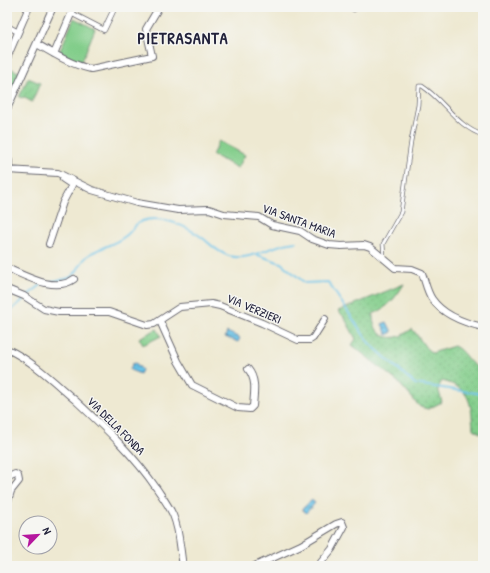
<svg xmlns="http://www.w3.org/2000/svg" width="490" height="573" font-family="'Patrick Hand',sans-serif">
<defs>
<pattern id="grass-dots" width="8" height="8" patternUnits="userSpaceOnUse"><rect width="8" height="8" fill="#82cd8a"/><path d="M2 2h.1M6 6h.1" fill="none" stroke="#70b078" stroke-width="1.8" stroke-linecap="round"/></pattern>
<pattern id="garden-furrows" width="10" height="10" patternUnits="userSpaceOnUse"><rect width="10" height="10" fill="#82cd8a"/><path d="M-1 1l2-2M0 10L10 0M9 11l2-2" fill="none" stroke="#70b078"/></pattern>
<pattern id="water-rules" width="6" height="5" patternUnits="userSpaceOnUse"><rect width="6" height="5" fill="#6bc3e8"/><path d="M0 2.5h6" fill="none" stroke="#5ca7c8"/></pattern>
</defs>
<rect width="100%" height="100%" fill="#f6f6f2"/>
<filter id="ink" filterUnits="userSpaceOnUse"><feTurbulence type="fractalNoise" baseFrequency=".025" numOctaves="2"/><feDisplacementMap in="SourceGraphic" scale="8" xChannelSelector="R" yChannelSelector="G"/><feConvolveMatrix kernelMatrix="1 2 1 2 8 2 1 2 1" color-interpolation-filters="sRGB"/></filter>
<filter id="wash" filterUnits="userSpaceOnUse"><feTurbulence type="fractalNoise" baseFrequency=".012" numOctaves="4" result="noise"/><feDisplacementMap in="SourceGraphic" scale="16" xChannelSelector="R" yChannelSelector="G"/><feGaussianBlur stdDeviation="0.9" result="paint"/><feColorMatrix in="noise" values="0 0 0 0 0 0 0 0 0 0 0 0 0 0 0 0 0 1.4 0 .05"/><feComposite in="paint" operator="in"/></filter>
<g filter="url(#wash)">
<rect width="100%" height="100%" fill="#eee9d2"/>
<path fill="url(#grass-dots)" stroke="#527862" d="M 404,284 C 397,296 387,309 373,314 C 372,328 381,340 397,337 C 402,336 407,332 412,329 C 420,337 423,347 432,353 L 454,346 C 465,351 467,362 477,367 L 483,363 L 483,435 L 473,429 C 471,403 471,388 442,381 L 438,388 L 442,402 L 428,409 L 420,407 L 398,382 L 352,345 L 356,339 L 344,317 L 338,311 Z"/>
<path fill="#82cd8a" stroke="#527862" d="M 74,18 L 95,29 L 81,63 L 59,53 Z
M 219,141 L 245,155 L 238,168 L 212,155 Z
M 157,329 L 161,336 L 143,345 L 139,338 Z"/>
<path fill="url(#garden-furrows)" stroke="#527862" d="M 7,67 L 21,73 L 15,87 L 7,83 Z
M 28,78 L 40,83 L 32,102 L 23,97 L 22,98 L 19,97 Z"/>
<path fill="url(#water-rules)" stroke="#467292" d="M 387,322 L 392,332 L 387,335 L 382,324 Z
M 227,332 L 240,338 L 238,342 L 225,337 Z
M 136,363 L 142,370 L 140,374 L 130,370 L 132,364 Z
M 312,500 L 315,503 L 306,513 L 302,509 Z"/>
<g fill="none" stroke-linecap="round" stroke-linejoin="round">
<path stroke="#6bc3e8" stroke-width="2" d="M 255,254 L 281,263 L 305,283 L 328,282 L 369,343 L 415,384 L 483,394
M 52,281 C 59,280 67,280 72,276 C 79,271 80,261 89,255 C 100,247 114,245 124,237 C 131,233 134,224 142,221 C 162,214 188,227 204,239 C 212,246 218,252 229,256 C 252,262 273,243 296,242
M 28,295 L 41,285
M 7,314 L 24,299"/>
</g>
</g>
<g filter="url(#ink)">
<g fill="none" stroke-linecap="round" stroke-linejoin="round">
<defs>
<path id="service" d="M 348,7 L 354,10
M 384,257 L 383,244 L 401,212 L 411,141 L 418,105 L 419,86 L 422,86 C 444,100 457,127 483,135"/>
<path id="pedestrian" d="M 71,13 L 104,30 L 115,7
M 7,26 L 18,32"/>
<path id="minor" d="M 37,44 C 54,54 72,65 91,69 L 152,56 L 146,29 L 159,7
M 54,54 L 74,7
M 7,58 L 29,7
M 7,109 L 53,7
M 7,158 L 9,161 L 9,170
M 7,170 L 58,173 L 92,190 L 137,203 L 178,210 L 209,209 L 224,214 L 259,217 L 272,225 L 300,231 L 312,239 L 329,245 L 341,246 L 364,245 L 370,247 L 395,268 L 412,269 L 422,273 C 425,281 427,292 432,299 C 443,315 465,323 483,327
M 49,244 L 63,202 L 72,185 L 63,179
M 7,268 C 26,276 55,293 74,279
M 7,289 L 24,296 L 44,309 L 59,312 L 109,312 L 147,325 L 154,324 L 180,307 L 211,304 L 220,306 L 262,323 L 298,340 L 310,340 L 313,338 L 325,319
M 160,321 L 178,361 L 192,385 L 238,408 L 250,409 L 253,406 C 254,393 257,380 248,369
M 7,349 C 33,361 54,382 75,400 C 105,428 134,455 157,489 C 163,498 169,506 173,515 C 180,531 180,549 183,566
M 7,478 L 15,474 L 18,476 L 19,481 L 11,491 L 7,504
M 255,566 L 301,545 L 336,524 L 342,522 L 344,527 L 332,549 L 318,566"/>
</defs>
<use href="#service" stroke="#696870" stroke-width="4.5"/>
<use href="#pedestrian" stroke="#696870" stroke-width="6"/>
<use href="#minor" stroke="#696870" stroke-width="8"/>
<use href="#service" stroke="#fff" stroke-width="3"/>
<use href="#pedestrian" stroke="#fff" stroke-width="4.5"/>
<use href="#minor" stroke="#fff" stroke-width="6"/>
</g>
</g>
<g text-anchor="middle" stroke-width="3" stroke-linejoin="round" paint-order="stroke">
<g font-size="12" fill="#22223b" stroke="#f6f6f2">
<text transform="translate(299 221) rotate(20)" y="4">VIA SANTA MARIA</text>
<text transform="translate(254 309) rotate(23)" y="4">VIA VERZIERI</text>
<text transform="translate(116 426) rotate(45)" y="4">VIA DELLA FONDA</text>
</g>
<g font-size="16" font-weight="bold" letter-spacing="1" fill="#22223b" stroke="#f6f6f2">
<text x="183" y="44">PIETRASANTA</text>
</g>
</g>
<rect width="490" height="573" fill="none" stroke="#f6f6f2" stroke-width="24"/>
<g transform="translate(38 535) rotate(65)"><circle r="19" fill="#f6f6f2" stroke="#a1a1a9"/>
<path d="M0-3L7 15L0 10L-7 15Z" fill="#b5179e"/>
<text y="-6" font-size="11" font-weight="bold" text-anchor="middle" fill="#22223b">N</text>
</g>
</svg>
